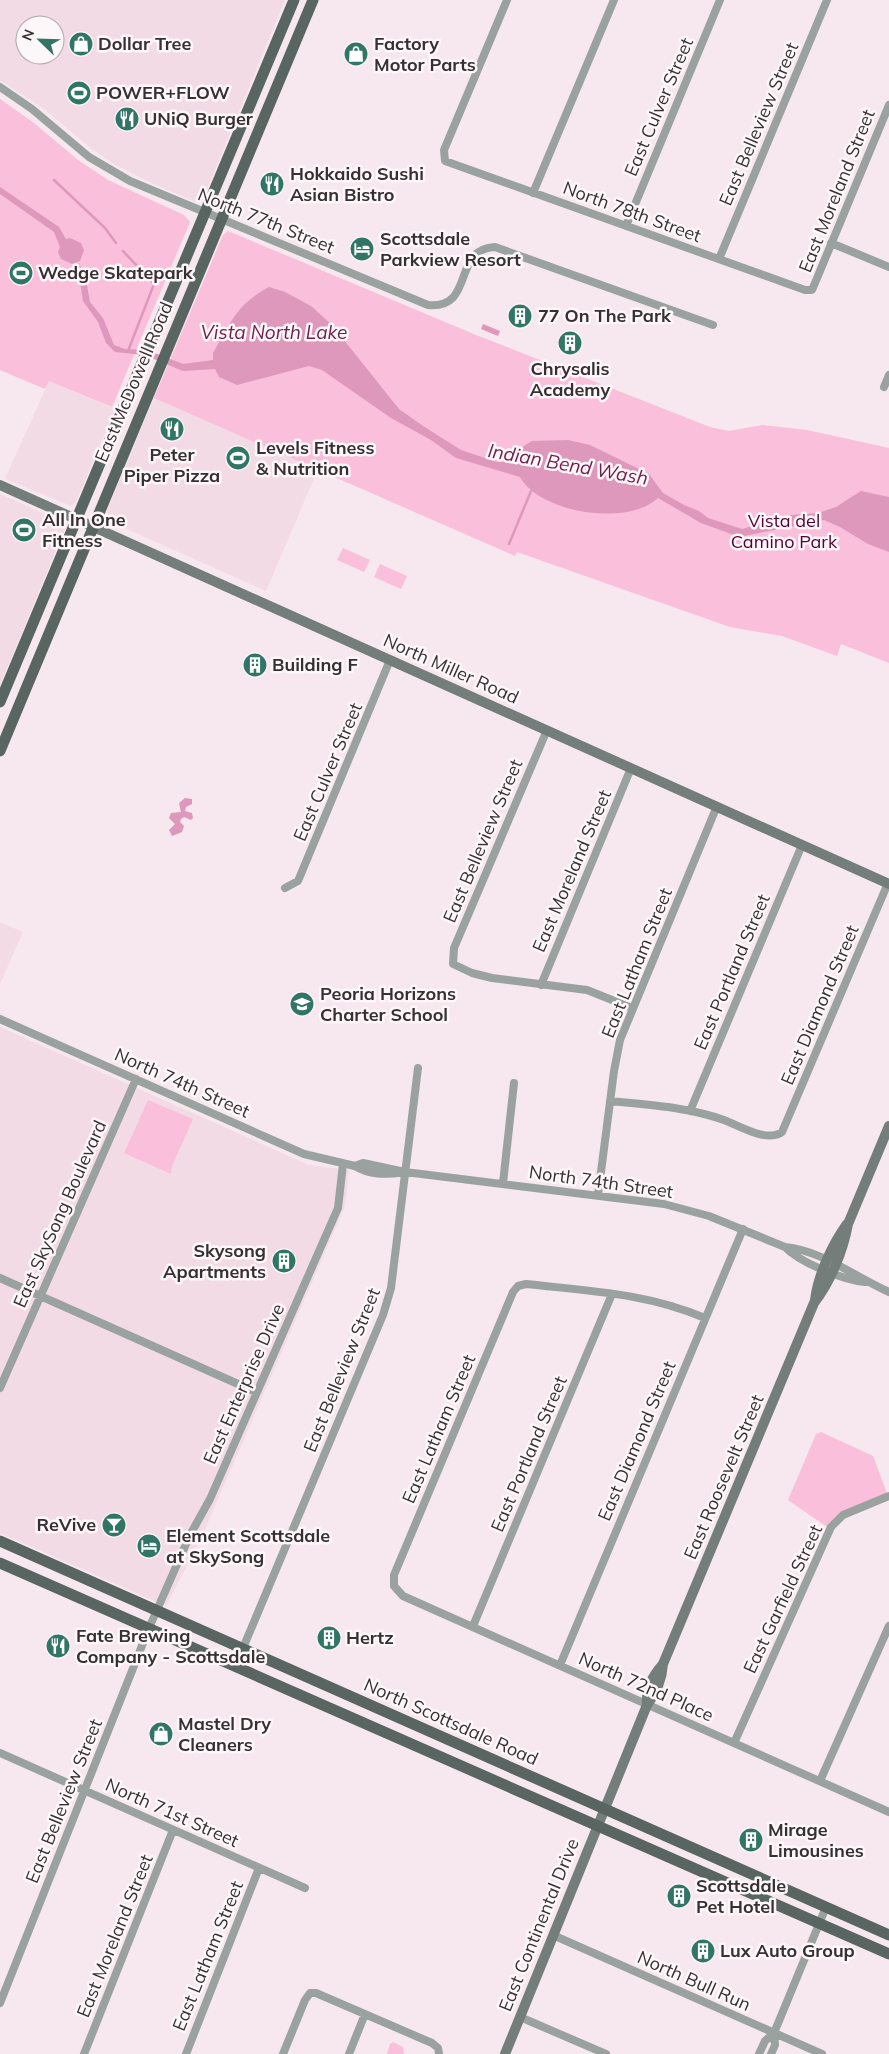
<svg xmlns="http://www.w3.org/2000/svg" width="889" height="2054" font-family="Mulish,sans-serif">
<rect width="100%" height="100%" fill="#f7e7ee"/>
<path fill="#f3dbe6" fill-rule="evenodd" d="M 0,0 L 285,0 L 207,189 L 200,200 L 196,202 L 147,181 L 114,164 L 92,149 L 44,109 L 0,80 ZM 25,25 L 55,25 L 55,55 L 25,55 Z
M 49,381 L 115,409 L 76,502 L 71,506 L 5,479 Z
M 154,398 L 318,469 L 266,591 L 111,522 L 108,518 L 107,511 Z
M 0,494 L 67,524 L 0,685 Z
M 0,922 L 23,932 L 0,984 Z
M 0,1027 L 309,1165 L 349,1170 L 345,1206 L 202,1536 L 166,1606 L 0,1533 Z"/>
<path fill="#f9bfdb" d="M 0,99 L 34,123 L 78,160 L 108,180 L 184,215 L 190,222 L 112,407 L 49,381 L 45,389 L 0,370 Z
M 228,231 L 476,335 L 710,427 L 729,431 L 762,425 L 807,430 L 889,448 L 889,663 L 841,644 L 837,656 L 782,636 L 730,627 L 517,552 L 515,556 L 154,398 L 223,235 Z
M 343,548 L 370,560 L 364,572 L 337,560 Z
M 380,564 L 407,576 L 401,589 L 374,577 Z
M 148,1100 L 193,1119 L 172,1166 L 171,1174 L 124,1153 Z
M 821,1432 L 873,1456 L 888,1496 L 856,1508 L 830,1529 L 788,1500 L 816,1434 Z
M 393,2042 L 403,2047 L 404,2054 L 387,2054 L 390,2044 Z"/>
<path fill="#dd98bb" d="M 0,187 L 59,227 L 66,239 L 70,238 L 81,243 L 84,250 L 80,261 L 72,264 L 61,259 L 58,252 L 60,247 L 54,232 L 0,194 Z
M 79,263 L 86,280 L 90,302 L 103,318 L 114,345 L 125,349 L 147,350 L 183,364 L 213,360 L 213,353 C 231,322 236,305 269,287 L 285,292 L 311,306 L 332,325 L 399,409 L 423,426 L 461,450 L 497,462 L 516,461 L 522,447 L 532,441 L 568,440 L 590,445 L 649,474 L 663,493 L 684,505 L 699,511 L 708,518 L 742,529 L 791,515 L 818,513 L 836,507 L 861,491 L 889,497 L 889,552 L 868,544 L 840,527 L 824,520 L 739,537 L 701,523 L 658,498 C 628,527 540,513 520,477 L 456,458 L 431,440 L 391,418 L 322,370 L 309,366 L 237,385 L 219,377 L 215,369 L 183,371 L 144,355 L 115,352 L 106,343 L 98,322 L 83,301 L 80,282 L 74,265 Z
M 483,324 L 500,331 L 498,336 L 481,329 Z
M 185,798 L 192,799 L 192,804 L 186,807 L 185,811 L 192,813 L 193,818 L 191,820 L 184,817 L 181,819 L 180,822 L 184,826 L 182,832 L 172,836 L 169,830 L 175,824 L 169,818 L 171,813 L 181,812 L 179,803 Z"/>
<g fill="none" stroke-linecap="round" stroke-linejoin="round">
<path stroke="#dd98bb" stroke-width="2.5" d="M 54,180 L 105,228 L 116,243
M 123,251 L 154,284 L 128,351
M 509,544 L 531,491"/>
<path stroke="#9aa2a0" stroke-width="8" d="M 507,0 L 444,150 L 445,161 L 805,290 L 812,290 L 815,283 L 889,105
M 0,87 L 32,109 L 89,157 L 130,181 L 428,305 C 476,309 451,249 495,247 L 713,325
M 533,193 L 614,0
M 626,226 L 720,0
M 831,243 L 889,267
M 719,259 L 827,0
M 884,387 L 889,375
M 547,730 L 454,948 L 453,964 L 472,973 L 492,978 L 587,990 L 632,1008
M 285,888 L 298,881 L 390,660
M 541,985 L 631,768
M 0,1019 L 304,1154 L 355,1166 C 368,1175 388,1175 403,1172
M 610,1101 C 648,1105 688,1107 724,1120 C 740,1126 767,1143 782,1132 L 888,883
M 690,1111 L 802,845
M 355,1166 L 363,1163 L 405,1172 L 664,1204 L 709,1216 L 785,1247 C 821,1250 857,1278 889,1292
M 503,1183 L 514,1083
M 598,1195 L 614,1071 L 620,1040 L 717,806
M 785,1247 C 800,1263 844,1280 865,1282
M 0,1278 L 256,1392
M 705,1318 C 646,1293 589,1291 526,1284 L 518,1286 L 513,1292 L 394,1575 L 394,1586 L 403,1596 L 889,1812
M 0,1388 L 136,1079
M 473,1626 L 612,1294
M 560,1665 L 743,1229
M 235,1667 L 383,1315 L 391,1288 L 418,1068
M 734,1743 L 831,1527 L 843,1515 L 889,1496
M 0,1753 L 305,1888
M 820,1781 L 889,1626
M 555,1936 L 822,2054
M 0,2003 L 149,1628 L 190,1535 L 210,1499 L 338,1208 L 343,1164
M 520,2017 L 606,2054
M 84,2054 L 173,1830
M 186,2054 L 259,1868
M 283,2054 L 305,2000 L 310,1993 L 316,1993 L 432,2043 L 438,2048 L 439,2054
M 349,2054 L 365,2014
M 759,2054 L 765,2041 L 774,2033 L 826,1907
M 771,2054 L 775,2045 L 774,2033"/>
<path stroke="#737e7b" stroke-width="10" d="M 0,485 L 889,884
M 815,1300 C 818,1275 832,1245 847,1224
M 647,1705 C 646,1687 652,1677 663,1664
M 505,2054 L 647,1705 C 657,1692 662,1680 663,1664 L 814,1303 C 831,1281 843,1251 848,1224 L 889,1126"/>
<path stroke="#586561" stroke-width="11" d="M 0,702 L 294,0
M 0,751 L 313,0
M 0,1541 L 889,1935
M 0,1563 L 889,1954"/>
</g>
<defs>
<symbol id="shop-disc" viewBox="-11 -11 22 22"><circle r="9.5" fill="#317566" stroke="#fef7fa"/><path d="M-5-2.5h2.3a2.7 3.5 0 0 1 5.4 0H5L5.5 6h-11ZM-1.5-2.5h3a1.5 2.3 0 0 0-3 0Z" fill="#fff"/></symbol>
<symbol id="stadium-disc" viewBox="-11 -11 22 22"><circle r="9.5" fill="#317566" stroke="#fef7fa"/><path d="M0-5a6.5 5 0 1 0 0 10a6.5 5 0 1 0 0-10ZM-3.5-1.8h7v3.6h-7Z" fill="#fff"/></symbol>
<symbol id="restaurant-disc" viewBox="-11 -11 22 22"><circle r="9.5" fill="#317566" stroke="#fef7fa"/><path d="M-5-6h1v4h1v-4h1v4h1v-4h1v5L-1.5 .5V6h-2V.5L-5-1ZM5-6V6H3V1.5H1.5Q1.5-4 5-6Z" fill="#fff"/></symbol>
<symbol id="hotel-disc" viewBox="-11 -11 22 22"><circle r="9.5" fill="#317566" stroke="#fef7fa"/><path d="M-6-4.5h1.5V1H6V5H4.5V3h-9V5H-6ZM-4 0a1.8 1.8 0 1 1 3.6 0ZM.5 0V-2.5h3Q6-2.5 6 0Z" fill="#fff"/></symbol>
<symbol id="building-disc" viewBox="-11 -11 22 22"><circle r="9.5" fill="#317566" stroke="#fef7fa"/><path d="M-4-6H4V6H1V3H-1V6H-4ZM-2.5-4.3h1.7v1.8h-1.7ZM.8-4.3h1.7v1.8H.8ZM-2.5-1h1.7V.8h-1.7ZM.8-1h1.7V.8H.8Z" fill="#fff"/></symbol>
<symbol id="school-disc" viewBox="-11 -11 22 22"><circle r="9.5" fill="#317566" stroke="#fef7fa"/><path d="M0-5L7-2L0 1L-7-2ZM-4 1L0 2.5L4 1V4Q0 6-4 4Z" fill="#fff"/></symbol>
<symbol id="bar-disc" viewBox="-11 -11 22 22"><circle r="9.5" fill="#317566" stroke="#fef7fa"/><path d="M-6-5H6L.8 .8V4.5H3.5V6h-7V4.5H-.8V.8Z" fill="#fff"/></symbol>
</defs>
<g fill-rule="evenodd">
<use href="#shop-disc" x="67" y="30" width="28" height="28"/>
<use href="#shop-disc" x="342" y="40" width="28" height="28"/>
<use href="#stadium-disc" x="65" y="79" width="28" height="28"/>
<use href="#restaurant-disc" x="113" y="105" width="28" height="28"/>
<use href="#restaurant-disc" x="258" y="170" width="28" height="28"/>
<use href="#hotel-disc" x="348" y="235" width="28" height="28"/>
<use href="#stadium-disc" x="7" y="259" width="28" height="28"/>
<use href="#building-disc" x="506" y="302" width="28" height="28"/>
<use href="#building-disc" x="556" y="329" width="28" height="28"/>
<use href="#restaurant-disc" x="158" y="415" width="28" height="28"/>
<use href="#stadium-disc" x="224" y="444" width="28" height="28"/>
<use href="#stadium-disc" x="10" y="516" width="28" height="28"/>
<use href="#building-disc" x="241" y="651" width="28" height="28"/>
<use href="#school-disc" x="288" y="990" width="28" height="28"/>
<use href="#building-disc" x="270" y="1247" width="28" height="28"/>
<use href="#bar-disc" x="100" y="1511" width="28" height="28"/>
<use href="#hotel-disc" x="135" y="1532" width="28" height="28"/>
<use href="#building-disc" x="315" y="1624" width="28" height="28"/>
<use href="#restaurant-disc" x="44" y="1632" width="28" height="28"/>
<use href="#shop-disc" x="147" y="1720" width="28" height="28"/>
<use href="#building-disc" x="737" y="1826" width="28" height="28"/>
<use href="#building-disc" x="665" y="1882" width="28" height="28"/>
<use href="#building-disc" x="689" y="1937" width="28" height="28"/>
</g>
<g text-anchor="middle" stroke-width="5" stroke-linejoin="round" paint-order="stroke">
<g font-size="18" font-weight="bold" fill="#363033" stroke="#fef7fa" text-anchor="start">
<text x="98" y="50">Dollar Tree</text>
<text x="374" y="50">Factory<tspan x="374" dy="21">Motor Parts</tspan></text>
<text x="96" y="99">POWER+FLOW</text>
<text x="144" y="125">UNiQ Burger</text>
<text x="290" y="180">Hokkaido Sushi<tspan x="290" dy="21">Asian Bistro</tspan></text>
<text x="380" y="245">Scottsdale<tspan x="380" dy="21">Parkview Resort</tspan></text>
<text x="38" y="279">Wedge Skatepark</text>
<text x="538" y="322">77 On The Park</text>
<text x="570" y="375" text-anchor="middle">Chrysalis<tspan x="570" dy="21">Academy</tspan></text>
<text x="256" y="454">Levels Fitness<tspan x="256" dy="21">&amp; Nutrition</tspan></text>
<text x="172" y="461" text-anchor="middle">Peter<tspan x="172" dy="21">Piper Pizza</tspan></text>
<text x="42" y="526">All In One<tspan x="42" dy="21">Fitness</tspan></text>
<text x="272" y="671">Building F</text>
<text x="320" y="1000">Peoria Horizons<tspan x="320" dy="21">Charter School</tspan></text>
<text x="266" y="1257" text-anchor="end">Skysong<tspan x="266" dy="21">Apartments</tspan></text>
<text x="96" y="1531" text-anchor="end">ReVive</text>
<text x="166" y="1542">Element Scottsdale<tspan x="166" dy="21">at SkySong</tspan></text>
<text x="76" y="1642">Fate Brewing<tspan x="76" dy="21">Company - Scottsdale</tspan></text>
<text x="346" y="1644">Hertz</text>
<text x="178" y="1730">Mastel Dry<tspan x="178" dy="21">Cleaners</tspan></text>
<text x="768" y="1836">Mirage<tspan x="768" dy="21">Limousines</tspan></text>
<text x="696" y="1892">Scottsdale<tspan x="696" dy="21">Pet Hotel</tspan></text>
<text x="720" y="1957">Lux Auto Group</text>
</g>
<g font-size="18" fill="#363033" stroke="#fef7fa">
<text transform="translate(659 107) rotate(-67)" y="6">East Culver Street</text>
<text transform="translate(759 124) rotate(-67)" y="6">East Belleview Street</text>
<text transform="translate(837 191) rotate(-68)" y="6">East Moreland Street</text>
<text transform="translate(632 212) rotate(20)" y="6">North 78th Street</text>
<text transform="translate(266 221) rotate(22)" y="6">North 77th Street</text>
<text transform="translate(134 382) rotate(-67)" y="6">East McDowell Road</text>
<text transform="translate(451 669) rotate(24)" y="6">North Miller Road</text>
<text transform="translate(328 772) rotate(-67)" y="6">East Culver Street</text>
<text transform="translate(483 841) rotate(-67)" y="6">East Belleview Street</text>
<text transform="translate(572 871) rotate(-67)" y="6">East Moreland Street</text>
<text transform="translate(637 963) rotate(-68)" y="6">East Latham Street</text>
<text transform="translate(732 972) rotate(-67)" y="6">East Portland Street</text>
<text transform="translate(820 1005) rotate(-67)" y="6">East Diamond Street</text>
<text transform="translate(182 1083) rotate(24)" y="6">North 74th Street</text>
<text transform="translate(601 1182) rotate(8)" y="6">North 74th Street</text>
<text transform="translate(60 1214) rotate(-66)" y="6">East SkySong Boulevard</text>
<text transform="translate(342 1370) rotate(-68)" y="6">East Belleview Street</text>
<text transform="translate(244 1384) rotate(-66)" y="6">East Enterprise Drive</text>
<text transform="translate(439 1429) rotate(-67)" y="6">East Latham Street</text>
<text transform="translate(637 1441) rotate(-67)" y="6">East Diamond Street</text>
<text transform="translate(529 1454) rotate(-67)" y="6">East Portland Street</text>
<text transform="translate(724 1477) rotate(-67)" y="6">East Roosevelt Street</text>
<text transform="translate(783 1599) rotate(-65)" y="6">East Garfield Street</text>
<text transform="translate(646 1687) rotate(24)" y="6">North 72nd Place</text>
<text transform="translate(451 1722) rotate(24)" y="6">North Scottsdale Road</text>
<text transform="translate(64 1801) rotate(-68)" y="6">East Belleview Street</text>
<text transform="translate(172 1813) rotate(24)" y="6">North 71st Street</text>
<text transform="translate(539 1925) rotate(-68)" y="6">East Continental Drive</text>
<text transform="translate(115 1936) rotate(-68)" y="6">East Moreland Street</text>
<text transform="translate(208 1956) rotate(-68)" y="6">East Latham Street</text>
<text transform="translate(694 1981) rotate(24)" y="6">North Bull Run</text>
</g>
<g font-size="18" fill="#540037" stroke="#fef7fa">
<text x="784" y="527">Vista del<tspan x="784" dy="21">Camino Park</tspan></text>
</g>
<g font-size="19" font-style="italic" fill="#6e1d4d" stroke="#fef7fa">
<text x="274" y="339">Vista North Lake</text>
<text transform="translate(568 464) rotate(10)" y="7">Indian Bend Wash</text>
</g>
</g>
<g transform="translate(40 40) rotate(293)"><circle r="24" fill="#fef7fa" stroke="#aea7aa"/>
<path d="M0-4L9 19L0 12L-9 19Z" fill="#317566"/>
<text y="-8" font-size="14" font-weight="bold" text-anchor="middle" fill="#363033">N</text>
</g>
</svg>
